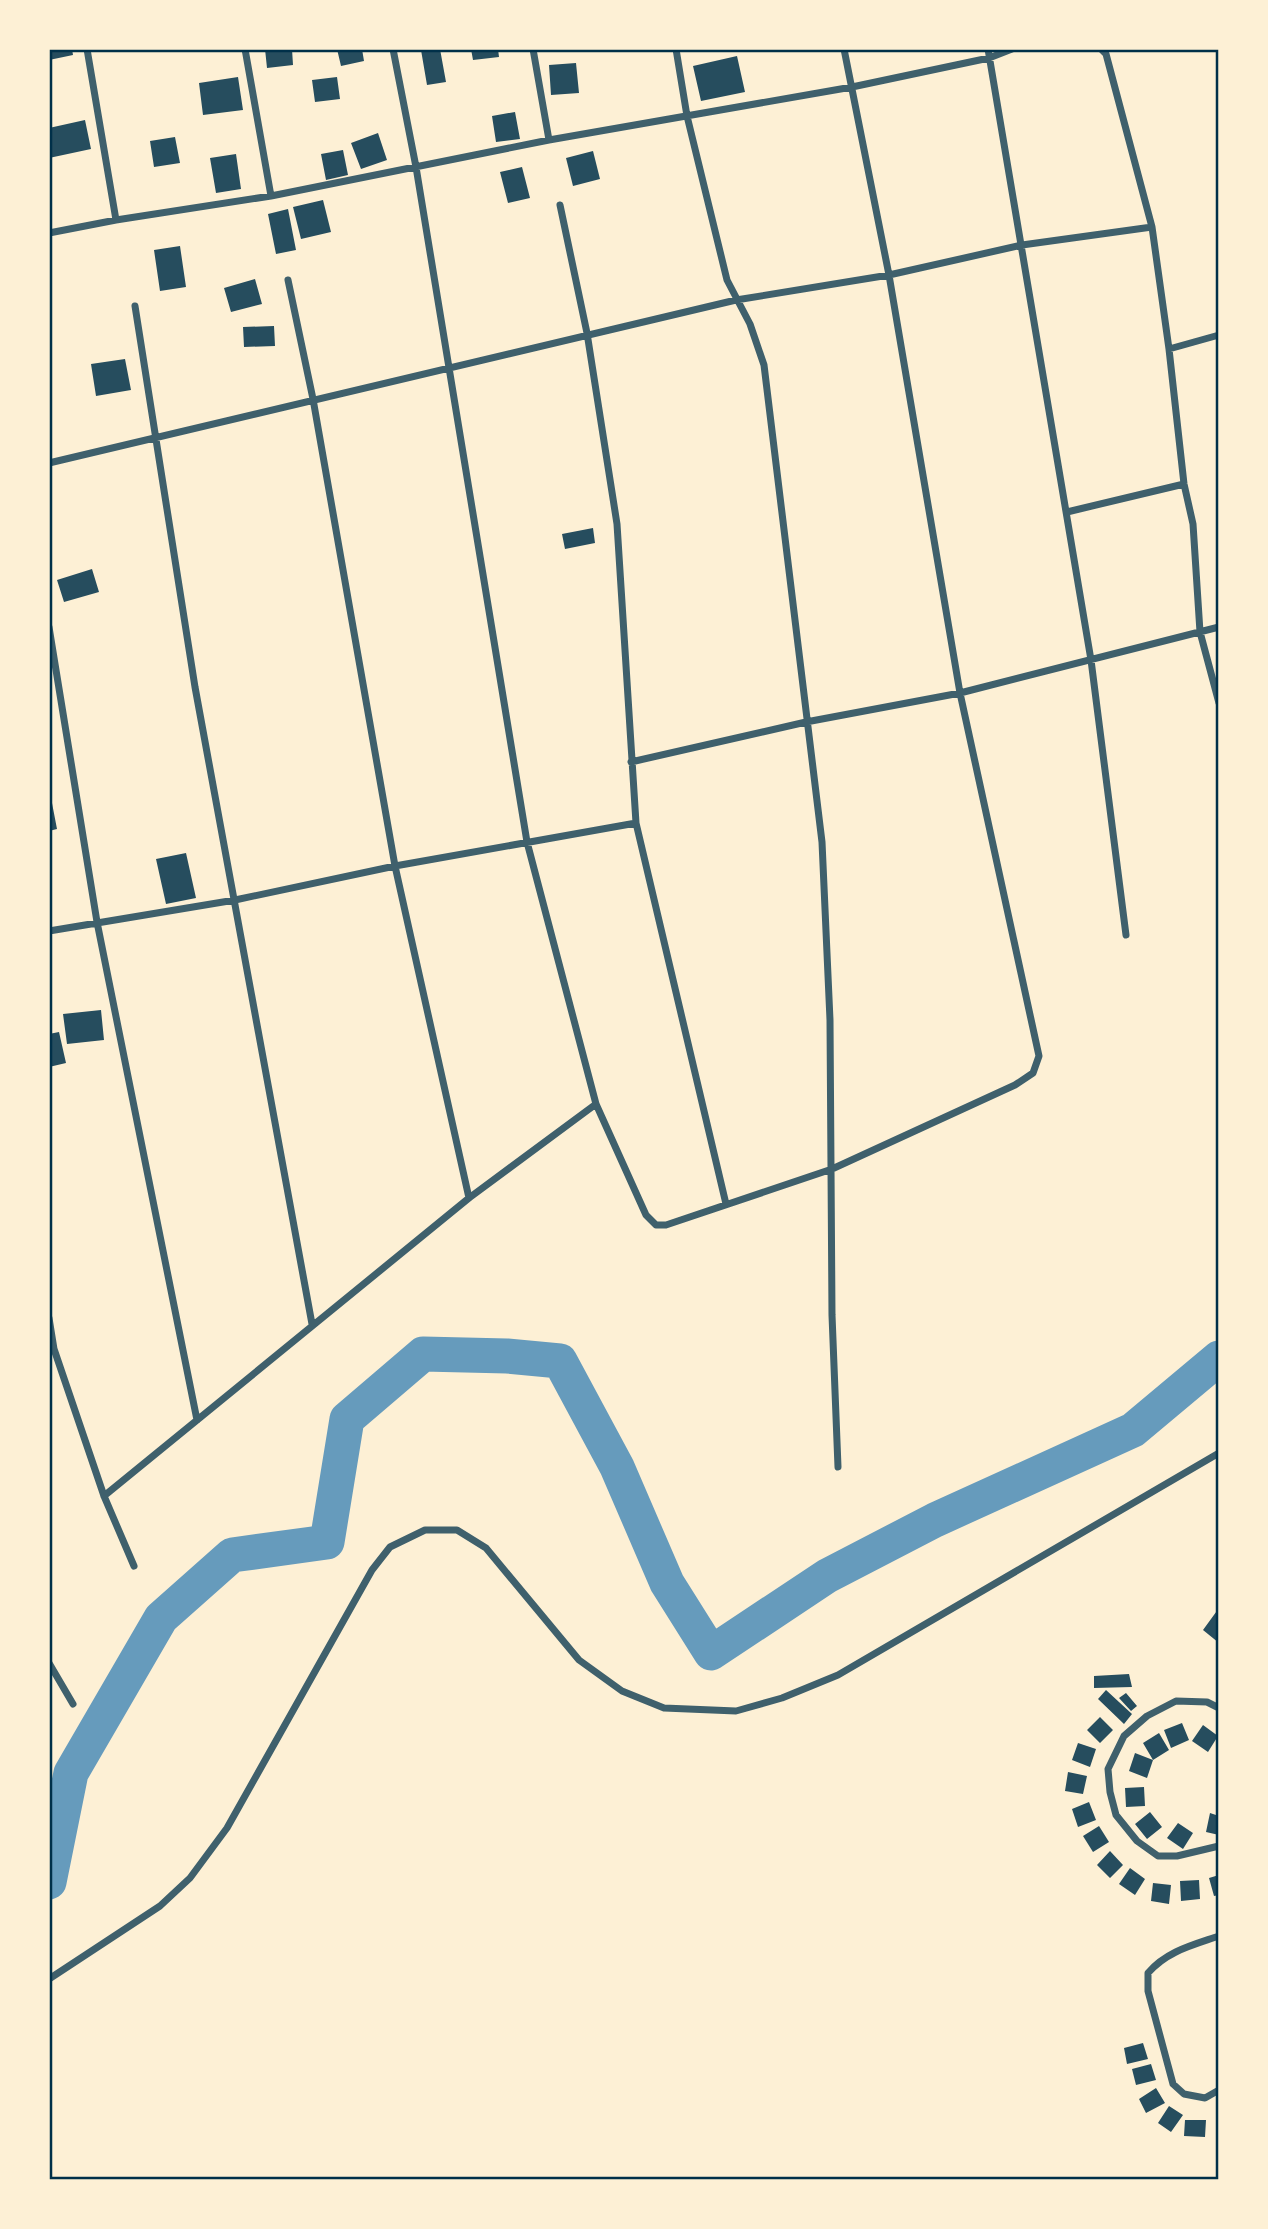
<svg xmlns="http://www.w3.org/2000/svg" width="1268" height="2229" font-family="'PT Sans Narrow',sans-serif">
<rect width="100%" height="100%" fill="#fdf0d5"/>
<g fill="none" stroke-linecap="round" stroke-linejoin="round">
<path stroke="#669bbc" stroke-width="35" d="M 49,1882 L 71,1773 L 161,1618 L 232,1555 L 327,1542 L 347,1419 L 423,1354 L 507,1356 L 560,1361 L 617,1467 L 667,1583 L 711,1653 L 827,1576 L 935,1520 L 1133,1430 L 1219,1358"/>
</g>
<path fill="#264d5e" d="M 49,49 L 72,49 L 73,55 L 49,60 Z
M 265,49 L 292,49 L 293,65 L 267,68 Z
M 337,49 L 362,49 L 364,61 L 341,66 Z
M 440,49 L 446,82 L 427,85 L 421,50 Z
M 471,49 L 498,49 L 499,57 L 473,60 Z
M 737,56 L 745,92 L 701,101 L 693,66 Z
M 576,63 L 579,93 L 551,95 L 549,65 Z
M 238,77 L 243,110 L 203,115 L 199,83 Z
M 337,77 L 340,99 L 315,102 L 312,80 Z
M 515,112 L 520,139 L 496,142 L 492,116 Z
M 85,120 L 91,149 L 49,158 L 49,128 Z
M 378,133 L 387,160 L 361,169 L 351,143 Z
M 175,137 L 180,163 L 154,167 L 150,141 Z
M 343,150 L 348,175 L 326,180 L 321,154 Z
M 593,151 L 600,179 L 573,186 L 566,158 Z
M 236,154 L 241,189 L 216,193 L 210,158 Z
M 522,167 L 530,198 L 508,203 L 500,172 Z
M 323,200 L 331,232 L 301,239 L 293,207 Z
M 288,209 L 296,250 L 276,254 L 268,214 Z
M 180,246 L 186,287 L 160,291 L 154,250 Z
M 255,279 L 262,304 L 231,312 L 224,288 Z
M 274,326 L 275,346 L 244,347 L 243,327 Z
M 125,359 L 131,390 L 96,396 L 91,364 Z
M 593,528 L 595,543 L 565,549 L 562,534 Z
M 92,569 L 99,592 L 64,602 L 57,580 Z
M 52,803 L 57,829 L 49,831 L 49,804 Z
M 186,853 L 196,898 L 166,904 L 156,859 Z
M 101,1010 L 104,1040 L 67,1044 L 63,1014 Z
M 59,1032 L 66,1063 L 49,1067 L 49,1034 Z
M 1219,1608 L 1219,1643 L 1203,1630 Z
M 1129,1674 L 1132,1687 L 1094,1688 L 1094,1676 Z
M 1106,1690 L 1132,1714 L 1124,1724 L 1098,1699 Z
M 1126,1693 L 1137,1706 L 1131,1711 L 1119,1698 Z
M 1100,1717 L 1113,1730 L 1100,1743 L 1087,1730 Z
M 1182,1723 L 1189,1740 L 1171,1748 L 1164,1730 Z
M 1203,1725 L 1218,1736 L 1208,1752 L 1192,1741 Z
M 1159,1733 L 1169,1750 L 1153,1760 L 1143,1743 Z
M 1078,1743 L 1096,1749 L 1090,1767 L 1072,1760 Z
M 1135,1753 L 1153,1760 L 1147,1778 L 1129,1771 Z
M 1068,1772 L 1087,1776 L 1083,1794 L 1065,1791 Z
M 1144,1787 L 1145,1806 L 1126,1807 L 1125,1788 Z
M 1089,1802 L 1096,1820 L 1078,1827 L 1072,1809 Z
M 1150,1812 L 1162,1827 L 1147,1839 L 1135,1824 Z
M 1210,1813 L 1219,1816 L 1219,1835 L 1206,1832 Z
M 1178,1823 L 1193,1833 L 1183,1849 L 1167,1838 Z
M 1099,1826 L 1109,1842 L 1093,1852 L 1083,1836 Z
M 1110,1851 L 1123,1865 L 1110,1878 L 1097,1865 Z
M 1130,1868 L 1145,1879 L 1135,1895 L 1119,1884 Z
M 1219,1875 L 1219,1895 L 1214,1896 L 1209,1878 Z
M 1199,1880 L 1200,1899 L 1181,1901 L 1180,1881 Z
M 1153,1883 L 1171,1885 L 1169,1904 L 1151,1901 Z
M 1143,2043 L 1148,2059 L 1127,2064 L 1124,2048 Z
M 1151,2064 L 1156,2080 L 1136,2085 L 1132,2069 Z
M 1156,2088 L 1165,2103 L 1146,2113 L 1139,2099 Z
M 1169,2106 L 1183,2115 L 1171,2132 L 1158,2123 Z
M 1185,2120 L 1206,2120 L 1205,2137 L 1184,2136 Z"/>
<g fill="none" stroke-linecap="round" stroke-linejoin="round">
<path stroke="#3f606c" stroke-width="7" d="M 87,49 L 116,220
M 245,49 L 271,196
M 393,49 L 416,167 L 527,842 L 596,1104 L 646,1215 L 656,1225 L 666,1225 L 832,1169 L 1015,1085 L 1033,1073 L 1039,1056 L 960,693 L 889,275 L 844,49
M 533,49 L 549,140
M 676,49 L 687,116 L 727,280 L 750,324 L 764,365 L 822,842 L 830,1020 L 832,1315 L 838,1467
M 988,49 L 1091,660 L 1126,935
M 1101,49 L 1106,54 L 1152,227 L 1169,349 L 1184,484 L 1193,524 L 1200,632 L 1219,703
M 560,205 L 587,333 L 617,524 L 636,823 L 726,1204
M 49,233 L 116,220 L 271,196 L 549,140 L 852,87 L 989,58 L 1012,49
M 288,280 L 313,399 L 395,866 L 469,1198
M 135,306 L 195,687 L 312,1324
M 1169,349 L 1219,335
M 49,463 L 736,300 L 889,275 L 1022,245 L 1152,227
M 1067,512 L 1184,484
M 49,627 L 97,922 L 197,1420
M 631,762 L 806,722 L 960,693 L 1219,627
M 49,931 L 235,900 L 395,866 L 636,823
M 49,1318 L 54,1349 L 104,1496 L 134,1566
M 104,1496 L 469,1198 L 596,1104
M 49,1663 L 73,1704
M 1219,1708 L 1207,1702 L 1176,1701 L 1147,1716 L 1124,1736 L 1108,1769 L 1110,1792 L 1116,1815 L 1137,1841 L 1158,1856 L 1177,1856 L 1219,1846
M 1219,1936 C 1193,1945 1167,1951 1148,1973 L 1148,1991 L 1173,2084 L 1184,2094 L 1205,2098 L 1219,2090
M 49,1979 L 160,1906 L 190,1878 L 227,1828 L 372,1570 L 390,1547 L 425,1530 L 457,1530 L 486,1548 L 579,1660 L 622,1691 L 664,1708 L 736,1711 L 782,1698 L 838,1675 L 1219,1453"/>
</g>
<rect width="1268" height="2229" fill="none" stroke="#fdf0d5" stroke-width="102"/>
<rect x="51" y="51" width="1166" height="2127" fill="none" stroke="#003049" stroke-width="2.5"/>
</svg>
